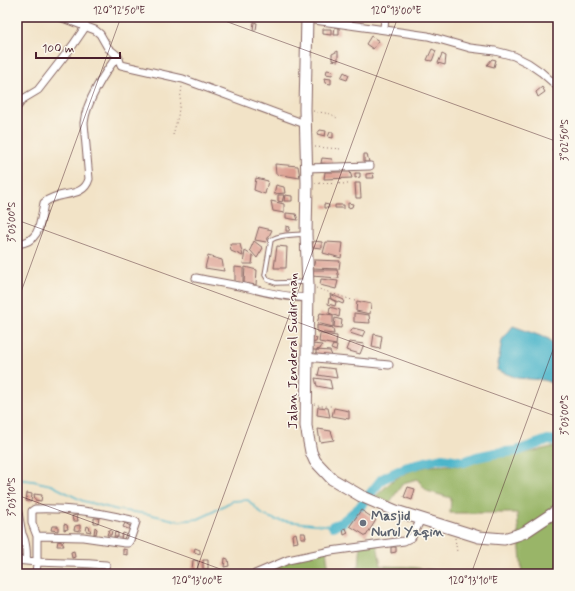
<svg xmlns="http://www.w3.org/2000/svg" width="575" height="591" font-family="Mynerve,sans-serif">
<rect width="100%" height="100%" fill="#fbf7ec"/>
<filter id="ink" filterUnits="userSpaceOnUse"><feTurbulence type="fractalNoise" baseFrequency=".025" numOctaves="2"/><feDisplacementMap in="SourceGraphic" scale="8" xChannelSelector="R" yChannelSelector="G"/><feConvolveMatrix kernelMatrix="1 2 1 2 8 2 1 2 1" color-interpolation-filters="sRGB"/></filter>
<filter id="wash" filterUnits="userSpaceOnUse"><feTurbulence type="fractalNoise" baseFrequency=".012" numOctaves="4" result="noise"/><feDisplacementMap in="SourceGraphic" scale="16" xChannelSelector="R" yChannelSelector="G"/><feGaussianBlur stdDeviation="0.9" result="paint"/><feColorMatrix in="noise" values="0 0 0 0 0 0 0 0 0 0 0 0 0 0 0 0 0 1.4 0 .05"/><feComposite in="paint" operator="in"/></filter>
<g filter="url(#wash)">
<rect width="100%" height="100%" fill="#f2e3c7"/>
<path fill="#99b567" stroke="#726a49" d="M 552,447 L 558,447 L 558,574 L 522,574 L 517,513 L 450,513 L 451,498 L 427,491 L 417,479 L 403,483 L 390,502 L 375,497 L 393,480 L 412,470 L 429,466 L 449,465 L 462,466 L 493,457 L 526,453 Z
M 361,543 L 377,544 L 381,566 L 408,567 L 446,572 L 452,574 L 338,574 L 359,567 Z
M 326,548 L 329,574 L 258,574 L 305,554 Z"/>
<path fill="#4cb5ca" stroke="#4b6a7a" d="M 513,326 L 549,339 L 554,347 L 558,345 L 558,386 L 544,380 L 517,378 L 497,370 L 502,340 Z"/>
<g fill="none" stroke-linecap="round" stroke-linejoin="round">
<path stroke="#4cb5ca" stroke-width="1.5" d="M 17,479 L 33,481 L 51,485 L 83,501 L 118,510 L 148,514 L 179,521 L 198,519 L 209,514 L 232,501 L 248,500 L 263,515 L 276,520 L 333,526"/>
<path stroke="#4cb5ca" stroke-width="10" d="M 333,526 L 341,523 L 359,508 L 382,479 L 405,468 L 421,463 L 442,458 L 464,462 L 477,457 L 496,453 L 517,451 L 548,440 L 558,441"/>
</g>
<g id="blocks">
<path fill="#dc9f91" d="M 254,22 L 257,23 L 256,30 L 253,30 Z
M 335,27 L 339,28 L 339,35 L 334,35 Z
M 323,29 L 331,29 L 331,35 L 323,34 Z
M 371,36 L 379,41 L 373,49 L 366,44 Z
M 432,49 L 436,51 L 432,61 L 427,60 Z
M 338,51 L 338,61 L 332,60 L 332,54 Z
M 442,54 L 446,56 L 445,65 L 438,63 Z
M 492,59 L 496,60 L 494,67 L 487,65 Z
M 327,70 L 333,71 L 332,75 L 326,74 Z
M 344,72 L 349,75 L 347,80 L 341,78 Z
M 324,78 L 331,79 L 331,84 L 325,83 Z
M 542,87 L 545,92 L 538,97 L 536,92 Z
M 320,130 L 326,131 L 325,136 L 317,134 Z
M 330,132 L 333,132 L 333,138 L 328,137 Z
M 556,141 L 558,142 L 558,153 L 552,151 Z
M 364,154 L 367,154 L 369,162 L 364,162 Z
M 322,158 L 332,159 L 333,164 L 321,163 Z
M 275,164 L 298,166 L 300,178 L 276,174 Z
M 325,172 L 350,172 L 352,178 L 324,179 Z
M 355,173 L 360,173 L 360,177 L 355,178 Z
M 373,173 L 374,178 L 366,178 L 366,174 Z
M 256,178 L 268,181 L 265,194 L 254,190 Z
M 355,183 L 360,183 L 361,198 L 356,198 Z
M 276,185 L 284,187 L 285,193 L 274,194 Z
M 278,195 L 284,195 L 282,202 L 278,201 Z
M 285,195 L 292,196 L 292,201 L 284,201 Z
M 271,201 L 284,204 L 284,213 L 273,211 Z
M 348,203 L 353,204 L 352,207 L 348,208 Z
M 324,204 L 329,205 L 329,208 L 324,208 Z
M 335,205 L 344,205 L 344,208 L 335,208 Z
M 286,213 L 296,214 L 298,220 L 286,218 Z
M 286,226 L 290,227 L 289,231 L 286,231 Z
M 259,227 L 272,230 L 266,242 L 255,240 Z
M 254,241 L 263,248 L 257,258 L 250,250 Z
M 314,241 L 322,242 L 322,248 L 311,247 Z
M 326,242 L 343,243 L 341,258 L 323,253 Z
M 230,244 L 240,244 L 243,256 L 231,251 Z
M 277,246 L 287,247 L 286,268 L 274,268 Z
M 245,251 L 253,256 L 252,264 L 243,264 Z
M 208,256 L 222,260 L 224,271 L 205,268 Z
M 315,260 L 340,261 L 339,269 L 313,268 Z
M 235,267 L 243,268 L 243,284 L 235,282 Z
M 245,267 L 257,270 L 256,285 L 244,283 Z
M 311,270 L 337,270 L 339,278 L 311,276 Z
M 321,279 L 338,281 L 336,289 L 320,285 Z
M 330,294 L 344,300 L 343,304 L 331,299 Z
M 329,298 L 336,302 L 335,306 L 328,304 Z
M 357,301 L 371,304 L 370,314 L 356,311 Z
M 330,307 L 340,310 L 339,317 L 329,313 Z
M 320,313 L 333,315 L 333,327 L 317,323 Z
M 354,313 L 369,315 L 370,323 L 354,322 Z
M 335,318 L 342,320 L 341,328 L 334,327 Z
M 317,325 L 333,328 L 334,334 L 317,332 Z
M 353,328 L 365,331 L 362,337 L 350,333 Z
M 320,334 L 337,336 L 336,345 L 319,342 Z
M 374,334 L 382,336 L 380,349 L 372,347 Z
M 310,336 L 317,338 L 316,342 L 310,343 Z
M 349,342 L 364,344 L 360,354 L 346,350 Z
M 312,344 L 322,345 L 320,349 L 316,350 L 330,351 L 333,358 L 316,356 L 316,350 L 313,350 Z
M 333,345 L 337,346 L 336,351 L 331,349 Z
M 320,367 L 335,369 L 337,378 L 318,375 Z
M 315,378 L 330,380 L 332,389 L 317,386 Z
M 318,407 L 328,408 L 330,417 L 317,415 Z
M 334,408 L 349,411 L 349,419 L 332,416 Z
M 318,429 L 331,431 L 334,440 L 320,442 Z
M 408,487 L 415,489 L 412,500 L 404,497 Z
M 27,493 L 32,494 L 31,502 L 26,501 Z
M 34,494 L 42,495 L 41,501 L 35,500 Z
M 361,510 L 376,520 L 366,536 L 350,526 Z
M 77,515 L 78,521 L 73,521 L 72,516 Z
M 94,518 L 99,518 L 98,523 L 94,523 Z
M 125,523 L 130,526 L 131,530 L 123,527 Z
M 64,524 L 67,525 L 68,529 L 64,530 Z
M 80,525 L 80,531 L 74,530 L 75,526 Z
M 52,526 L 58,526 L 58,531 L 51,530 Z
M 87,526 L 89,527 L 91,532 L 86,531 Z
M 95,527 L 97,529 L 96,534 L 94,534 Z
M 346,528 L 348,533 L 344,535 L 343,529 Z
M 109,530 L 112,531 L 111,535 L 107,535 Z
M 115,532 L 118,533 L 118,537 L 114,537 Z
M 123,533 L 126,534 L 124,539 L 121,538 Z
M 296,533 L 298,542 L 293,543 L 292,535 Z
M 301,533 L 305,533 L 306,538 L 301,538 Z
M 58,541 L 62,542 L 64,546 L 57,546 Z
M 391,547 L 396,547 L 396,552 L 391,553 Z
M 195,548 L 200,550 L 200,554 L 194,552 Z
M 123,549 L 127,550 L 127,555 L 123,554 Z
M 74,551 L 75,557 L 72,558 L 71,552 Z
M 225,558 L 228,559 L 229,566 L 224,567 Z
M 193,560 L 198,561 L 198,570 L 192,570 Z
M 203,560 L 208,560 L 208,569 L 203,569 Z"/>
</g>
</g>
<g filter="url(#ink)">
<use href="#blocks" fill-opacity="0" stroke="#856462" stroke-width="1"/>
<g fill="none" stroke-linecap="round" stroke-linejoin="round">
<defs>
<path id="service" d="M 305,234 C 294,235 280,234 271,240 L 265,275 L 268,280 L 276,283 L 307,282"/>
<path id="minor" d="M 60,17 L 95,30 L 100,34 L 108,48 L 118,56 L 121,65 L 183,79 L 305,124
M 307,19 L 428,36 L 470,48 L 495,51 L 514,56 L 528,63 L 541,72 L 558,87
M 384,29 L 385,17
M 17,107 L 23,99 L 38,90 L 73,45 L 86,26
M 306,168 L 370,166
M 17,244 C 41,242 40,222 44,203 C 57,190 83,200 89,179 L 84,123 C 86,102 105,71 118,56
M 196,278 C 214,282 231,284 249,288 C 268,293 287,297 307,298
M 306,357 L 389,365
M 17,507 L 22,534
M 17,533 L 22,534 C 26,541 27,553 26,561
M 17,560 C 47,564 76,562 106,565
M 36,574 L 37,563 L 37,536 L 83,537 L 125,543 L 128,543 L 130,540 L 136,522 C 131,519 124,519 118,517 C 91,511 63,508 35,509 L 32,511 L 32,523 L 37,536
M 255,574 L 288,560 L 331,551 L 404,541 L 412,537 L 421,519"/>
<path id="trunk" d="M 307,17 L 305,109 L 307,183 L 306,234 L 308,286 L 306,426 L 311,452 L 315,461 L 332,479 L 361,496 L 396,511 L 479,537 L 504,539 L 517,535 L 525,532 L 558,510"/>
</defs>
<use href="#service" stroke="#856462" stroke-width="5.5"/>
<use href="#minor" stroke="#856462" stroke-width="9"/>
<use href="#trunk" stroke="#856462" stroke-width="13"/>
<path stroke="#856462" stroke-width="1" stroke-dasharray="1 3" stroke-linecap="butt" d="M 313,111 L 331,114 L 337,118
M 173,135 L 178,116 L 182,86
M 315,147 L 341,149
M 315,183 L 348,184
M 316,288 L 355,301
M 314,404 L 322,406 L 333,406
M 455,538 L 457,552"/>
<use href="#service" stroke="#fff" stroke-width="3.5"/>
<use href="#minor" stroke="#fff" stroke-width="7"/>
<use href="#trunk" stroke="#fff" stroke-width="11"/>
</g>
</g>
<path fill="none" stroke="#4a1f2b" stroke-width="1" stroke-opacity="0.45" d="M 214,17 L 558,142M 17,220 L 558,417M 17,303 L 121,17M 17,495 L 234,574M 195,574 L 398,17M 471,574 L 558,336"/>
<circle fill="#6b7280" stroke="#fbf7ec" stroke-width="1.5" cx="363" cy="523" r="4"/>
<g text-anchor="middle" stroke-width="3" stroke-linejoin="round" paint-order="stroke">
<g font-size="14" fill="#4a1f2b" stroke="#fbf7ec">
<text transform="translate(292 351) rotate(-90)" y="5">Jalan Jenderal Sudirman</text>
</g>
<g font-size="14" font-weight="bold" fill="#5b616d" stroke="#fbf7ec" text-anchor="start">
<text x="371" y="520">Masjid<tspan x="371" dy="16">Nurul Yaqin</tspan></text>
</g>
</g>
<rect width="575" height="591" fill="none" stroke="#fbf7ec" stroke-width="44"/>
<path d="M36 52v6h84v-6" fill="none" stroke="#4a1f2b" stroke-width="2"/>
<text x="42" y="52" font-size="12" fill="#4a1f2b" stroke="#fbf7ec" stroke-width="3" paint-order="stroke">100 m</text>
<rect x="22" y="22" width="531" height="547" fill="none" stroke="#4a1f2b" stroke-width="1.5"/>
<g font-size="10" text-anchor="middle" fill="#4a1f2b">
<text x="119" y="14">120°12'50"E</text>
<text x="396" y="14">120°13'00"E</text>
<text transform="translate(564 140) rotate(-90)" y="4">3°02'50"S</text>
<text transform="translate(11 222) rotate(-90)" y="4">3°03'00"S</text>
<text transform="translate(564 415) rotate(-90)" y="4">3°03'00"S</text>
<text transform="translate(11 497) rotate(-90)" y="4">3°03'10"S</text>
<text x="197" y="584">120°13'00"E</text>
<text x="473" y="584">120°13'10"E</text>
</g>
</svg>
